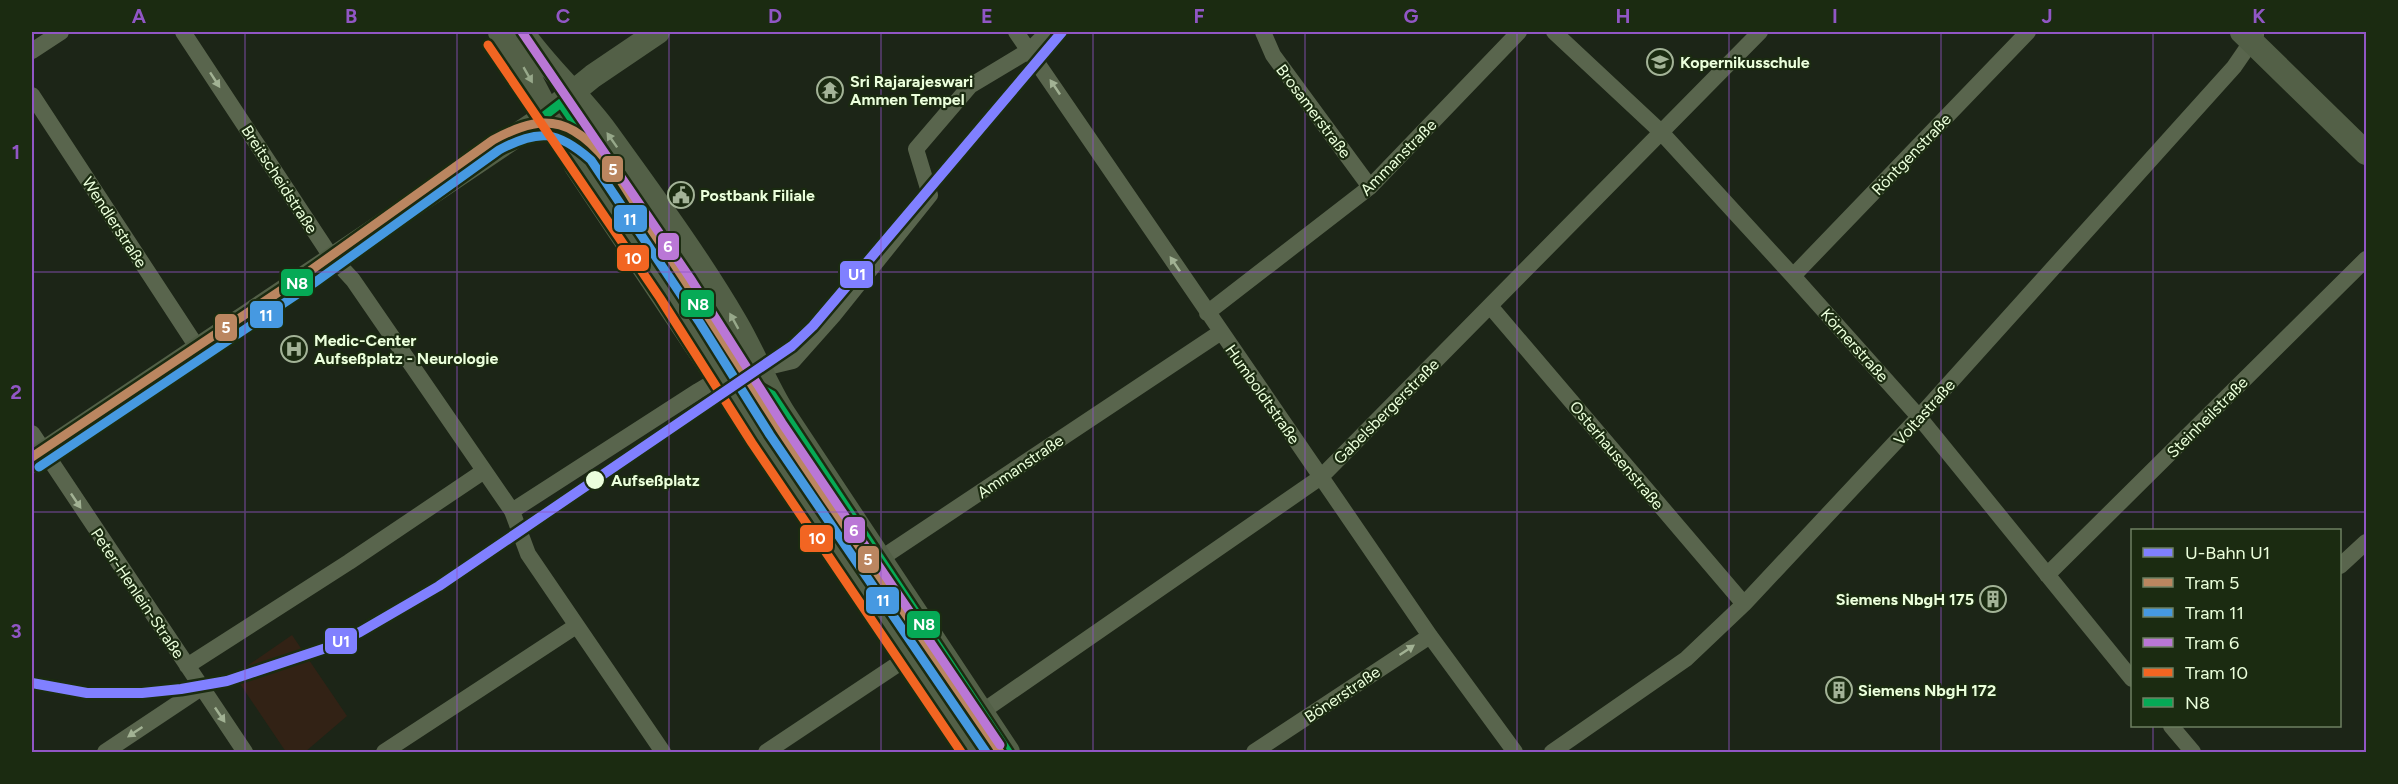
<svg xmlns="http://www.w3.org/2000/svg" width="2398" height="784" font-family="Figtree,sans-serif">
<rect width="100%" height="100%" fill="#1c2517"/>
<path fill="#322215" d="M 292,635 L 347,716 L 305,752 L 286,752 L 234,675 Z"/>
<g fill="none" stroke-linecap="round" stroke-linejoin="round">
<path stroke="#59654d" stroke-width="16" d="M 183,32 L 330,255 L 353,280 L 512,511 L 528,554 L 663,752
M 1016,32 L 1430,636 L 1515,752
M 1263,32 L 1273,55 L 1370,187
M 1554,32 L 1660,131 L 1793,276 L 1919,417 L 2132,679
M 32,51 L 61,32
M 32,95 L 199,350
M 1793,276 L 2028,32
M 1490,306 L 1744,604
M 1207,313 L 1370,187 L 1519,32
M 760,373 L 772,366 L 793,361 L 833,316 L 930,195 L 916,149 L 970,86 L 1030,50 L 1048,32
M 32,433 L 245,752
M 512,511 L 698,391 L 708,385 L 721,382
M 880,559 L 1221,332
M 2340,566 L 2366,542
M 2047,575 L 2366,259
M 187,666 L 349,562 L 484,471
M 973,718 L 1321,477 L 1760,32
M 2171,726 L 2193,752
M 105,752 L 201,688
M 384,752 L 576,626
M 766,752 L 913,654
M 1254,752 L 1430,636
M 1552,752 L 1686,659 L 1744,604 L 1919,417 L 2234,67 L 2256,35"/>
<path stroke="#536047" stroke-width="24" d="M 500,32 L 532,82 L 576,166 L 717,377 L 753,421 L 899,633 L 977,752
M 522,32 C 547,68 581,97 607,133 C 651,194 697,256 735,321 C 753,351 765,384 784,414 L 1008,752
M 2242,32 L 2366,153
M 32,461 L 535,123 L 593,76 L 658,32"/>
<defs>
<path id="bus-1" d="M 561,103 L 710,322 L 744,379 L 772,395 L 1008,752
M 32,461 L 535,123 L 561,103"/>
</defs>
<use href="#bus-1" stroke="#1b2b11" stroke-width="14"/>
<use href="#bus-1" stroke="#06aa56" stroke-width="9"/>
<defs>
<path id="tram-1" d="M 32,457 L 307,273 L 493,140 C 519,126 546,115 574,131 C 608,151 626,191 647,223 C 693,291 736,360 780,429 C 852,538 927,644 1000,752"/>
<path id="tram-2" d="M 39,467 L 314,283 L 499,150 C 539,129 557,130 591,160 L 700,323 L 770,435 L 986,752"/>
<path id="tram-3" d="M 522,32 L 690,278 L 782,423 L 1000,745"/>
<path id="tram-4" d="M 488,45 L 660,298 L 752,443 L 961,752"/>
</defs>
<use href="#tram-1" stroke="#1b2b11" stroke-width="14"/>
<use href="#tram-2" stroke="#1b2b11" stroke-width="14"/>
<use href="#tram-3" stroke="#1b2b11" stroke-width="14"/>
<use href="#tram-4" stroke="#1b2b11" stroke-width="14"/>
<use href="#tram-1" stroke="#bb8660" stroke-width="9"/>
<use href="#tram-2" stroke="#4699e1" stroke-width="9"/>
<use href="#tram-3" stroke="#ba77d6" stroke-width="9"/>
<use href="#tram-4" stroke="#f26522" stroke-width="9"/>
<defs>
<path id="metro-1" d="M 32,683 L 87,693 L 142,693 L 181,689 L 227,681 L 326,648 L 360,632 L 439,586 L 792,346 L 813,326 L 1062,32"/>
</defs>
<use href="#metro-1" stroke="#1b2b11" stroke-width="15"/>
<use href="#metro-1" stroke="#8080ff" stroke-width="10"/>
</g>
<defs><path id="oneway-solid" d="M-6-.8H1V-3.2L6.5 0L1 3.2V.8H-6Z" transform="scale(1.5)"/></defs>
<g fill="#97a88a">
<use href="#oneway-solid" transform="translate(528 75) rotate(60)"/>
<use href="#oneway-solid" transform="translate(612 140) rotate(-125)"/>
<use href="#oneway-solid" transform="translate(734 321) rotate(-119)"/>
</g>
<g fill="#a2b294">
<use href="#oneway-solid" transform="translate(215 80) rotate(57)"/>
<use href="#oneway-solid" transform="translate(1055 87) rotate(-124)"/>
<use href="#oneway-solid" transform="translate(1175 264) rotate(-124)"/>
<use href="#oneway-solid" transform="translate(76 501) rotate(56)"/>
<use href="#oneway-solid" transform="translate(1407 650) rotate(-34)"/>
<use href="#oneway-solid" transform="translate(220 715) rotate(56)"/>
<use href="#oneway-solid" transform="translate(135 732) rotate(146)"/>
</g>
<path fill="none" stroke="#9156c5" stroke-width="1.5" stroke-opacity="0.55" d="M 245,32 L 245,752M 457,32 L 457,752M 669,32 L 669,752M 881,32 L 881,752M 1093,32 L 1093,752M 1305,32 L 1305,752M 1517,32 L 1517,752M 1729,32 L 1729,752M 1941,32 L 1941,752M 2153,32 L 2153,530M 32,272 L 2366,272M 32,512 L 2366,512M 2153,726 L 2153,752"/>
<defs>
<symbol id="school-ring" viewBox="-11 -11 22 22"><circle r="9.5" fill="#1b2b11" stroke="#a3b397" stroke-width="1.5"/><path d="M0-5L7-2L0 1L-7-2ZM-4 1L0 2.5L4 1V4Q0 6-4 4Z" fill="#a3b397"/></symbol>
<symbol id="temple-ring" viewBox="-11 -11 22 22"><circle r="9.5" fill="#1b2b11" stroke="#a3b397" stroke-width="1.5"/><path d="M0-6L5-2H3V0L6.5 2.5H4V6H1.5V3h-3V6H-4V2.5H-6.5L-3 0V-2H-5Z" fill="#a3b397"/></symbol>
<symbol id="civic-ring" viewBox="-11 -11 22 22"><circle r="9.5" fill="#1b2b11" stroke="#a3b397" stroke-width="1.5"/><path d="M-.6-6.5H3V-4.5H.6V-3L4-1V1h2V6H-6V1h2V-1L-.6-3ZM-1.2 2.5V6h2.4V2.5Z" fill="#a3b397"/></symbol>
<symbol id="hospital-ring" viewBox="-11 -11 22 22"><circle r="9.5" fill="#1b2b11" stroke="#a3b397" stroke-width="1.5"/><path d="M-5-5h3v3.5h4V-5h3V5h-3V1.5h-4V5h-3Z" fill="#a3b397"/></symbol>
<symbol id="building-ring" viewBox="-11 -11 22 22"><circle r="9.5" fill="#1b2b11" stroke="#a3b397" stroke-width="1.5"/><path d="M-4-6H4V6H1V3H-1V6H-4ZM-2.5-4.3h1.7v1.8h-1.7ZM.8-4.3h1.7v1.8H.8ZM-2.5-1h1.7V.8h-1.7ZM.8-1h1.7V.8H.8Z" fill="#a3b397"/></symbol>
</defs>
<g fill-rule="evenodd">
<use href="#school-ring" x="1645" y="47" width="30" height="30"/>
<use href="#temple-ring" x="815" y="75" width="30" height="30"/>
<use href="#civic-ring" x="666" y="180" width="30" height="30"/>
<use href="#hospital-ring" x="279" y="334" width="30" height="30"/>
<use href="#building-ring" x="1978" y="584" width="30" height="30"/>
<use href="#building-ring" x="1824" y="675" width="30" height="30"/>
</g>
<circle fill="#ebffdc" stroke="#1b2b11" stroke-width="2" cx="595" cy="480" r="10"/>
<g text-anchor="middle" stroke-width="4.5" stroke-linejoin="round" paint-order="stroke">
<g font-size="16" font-weight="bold" fill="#ebffdc" stroke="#1b2b11" text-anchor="start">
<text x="1680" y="68">Kopernikusschule</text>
<text x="850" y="87">Sri Rajarajeswari<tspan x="850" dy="18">Ammen Tempel</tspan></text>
<text x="700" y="201">Postbank Filiale</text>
<text x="314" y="346">Medic-Center<tspan x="314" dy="18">Aufseßplatz - Neurologie</tspan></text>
<text x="1974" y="605" text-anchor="end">Siemens NbgH 175</text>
<text x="1858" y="696">Siemens NbgH 172</text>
</g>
<g font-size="16" fill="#ebffdc" stroke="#1b2b11">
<text transform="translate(1314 111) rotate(53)" y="6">Brosamerstraße</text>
<text transform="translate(1911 154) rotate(-46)" y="6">Röntgenstraße</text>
<text transform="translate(1398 157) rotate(-45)" y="6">Ammanstraße</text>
<text transform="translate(280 179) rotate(57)" y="6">Breitscheidstraße</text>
<text transform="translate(115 222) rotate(57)" y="6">Wendlerstraße</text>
<text transform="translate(1855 345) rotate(48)" y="6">Körnerstraße</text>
<text transform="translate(1263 394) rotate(55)" y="6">Humboldtstraße</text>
<text transform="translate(1386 411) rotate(-45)" y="6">Gabelsbergerstraße</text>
<text transform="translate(1924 412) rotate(-48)" y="6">Voltastraße</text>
<text transform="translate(2207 417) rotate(-45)" y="6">Steinheilstraße</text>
<text transform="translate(1617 455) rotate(50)" y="6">Osterhausenstraße</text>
<text transform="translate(1020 466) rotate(-34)" y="6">Ammanstraße</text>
<text transform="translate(138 593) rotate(56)" y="6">Peter-Henlein-Straße</text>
<text transform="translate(1342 694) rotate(-34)" y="6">Bönerstraße</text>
</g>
<g font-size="16" font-weight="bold" fill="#ebffdc" stroke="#1b2b11" text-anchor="start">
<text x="611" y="486">Aufseßplatz</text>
</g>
</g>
<g stroke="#1b2b11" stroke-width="2">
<rect x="601" y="155" width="23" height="28" rx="6" fill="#bb8660"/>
<rect x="613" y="204" width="35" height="29" rx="6" fill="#4699e1"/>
<rect x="657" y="232" width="23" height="29" rx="6" fill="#ba77d6"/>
<rect x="616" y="244" width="34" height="28" rx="6" fill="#f26522"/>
<rect x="839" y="260" width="35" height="29" rx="6" fill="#8080ff"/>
<rect x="280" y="268" width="34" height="29" rx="6" fill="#06aa56"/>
<rect x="680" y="289" width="35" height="29" rx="6" fill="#06aa56"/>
<rect x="249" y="300" width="35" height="29" rx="6" fill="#4699e1"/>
<rect x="214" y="313" width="24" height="29" rx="6" fill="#bb8660"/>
<rect x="843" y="516" width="23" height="28" rx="6" fill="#ba77d6"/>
<rect x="799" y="524" width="35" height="29" rx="6" fill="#f26522"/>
<rect x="857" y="545" width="23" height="29" rx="6" fill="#bb8660"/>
<rect x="865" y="586" width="35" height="29" rx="6" fill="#4699e1"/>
<rect x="906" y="610" width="35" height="29" rx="6" fill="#06aa56"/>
<rect x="324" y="627" width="34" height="28" rx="6" fill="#8080ff"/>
</g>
<g font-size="16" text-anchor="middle" font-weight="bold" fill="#fff">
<text x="613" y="175">5</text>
<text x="630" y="225">11</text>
<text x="668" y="252">6</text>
<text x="633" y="264">10</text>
<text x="857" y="280">U1</text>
<text x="297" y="289">N8</text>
<text x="698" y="310">N8</text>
<text x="266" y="321">11</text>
<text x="226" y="333">5</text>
<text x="854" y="536">6</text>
<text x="817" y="544">10</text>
<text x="868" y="565">5</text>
<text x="883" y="606">11</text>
<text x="924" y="630">N8</text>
<text x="341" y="647">U1</text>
</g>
<rect width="2398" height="784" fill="none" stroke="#1b2b11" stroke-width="66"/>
<rect x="2131" y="529" width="210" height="198" fill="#1b2b11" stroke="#6e8062" stroke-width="1.5"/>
<rect x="2143" y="548" width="30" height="9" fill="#8080ff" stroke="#6e8062" stroke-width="1.5"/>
<text x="2185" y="559" font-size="18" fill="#ebffdc">U-Bahn U1</text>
<rect x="2143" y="578" width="30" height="9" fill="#bb8660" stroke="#6e8062" stroke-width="1.5"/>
<text x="2185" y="589" font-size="18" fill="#ebffdc">Tram 5</text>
<rect x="2143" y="608" width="30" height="9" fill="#4699e1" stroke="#6e8062" stroke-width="1.5"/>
<text x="2185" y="619" font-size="18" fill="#ebffdc">Tram 11</text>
<rect x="2143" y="638" width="30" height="9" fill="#ba77d6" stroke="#6e8062" stroke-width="1.5"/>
<text x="2185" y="649" font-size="18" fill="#ebffdc">Tram 6</text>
<rect x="2143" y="668" width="30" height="9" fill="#f26522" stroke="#6e8062" stroke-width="1.5"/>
<text x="2185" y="679" font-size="18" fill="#ebffdc">Tram 10</text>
<rect x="2143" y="698" width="30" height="9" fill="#06aa56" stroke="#6e8062" stroke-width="1.5"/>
<text x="2185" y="709" font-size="18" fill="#ebffdc">N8</text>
<rect x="33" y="33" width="2332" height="718" fill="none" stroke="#9156c5" stroke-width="2"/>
<g font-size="20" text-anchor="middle" font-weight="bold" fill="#9156c5">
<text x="139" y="23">A</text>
<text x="351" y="23">B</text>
<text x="563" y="23">C</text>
<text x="775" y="23">D</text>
<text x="987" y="23">E</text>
<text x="1199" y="23">F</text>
<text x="1411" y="23">G</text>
<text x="1623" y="23">H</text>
<text x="1835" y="23">I</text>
<text x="2047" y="23">J</text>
<text x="2259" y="23">K</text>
<text x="16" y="159">1</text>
<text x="16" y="399">2</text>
<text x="16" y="638">3</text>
</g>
</svg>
